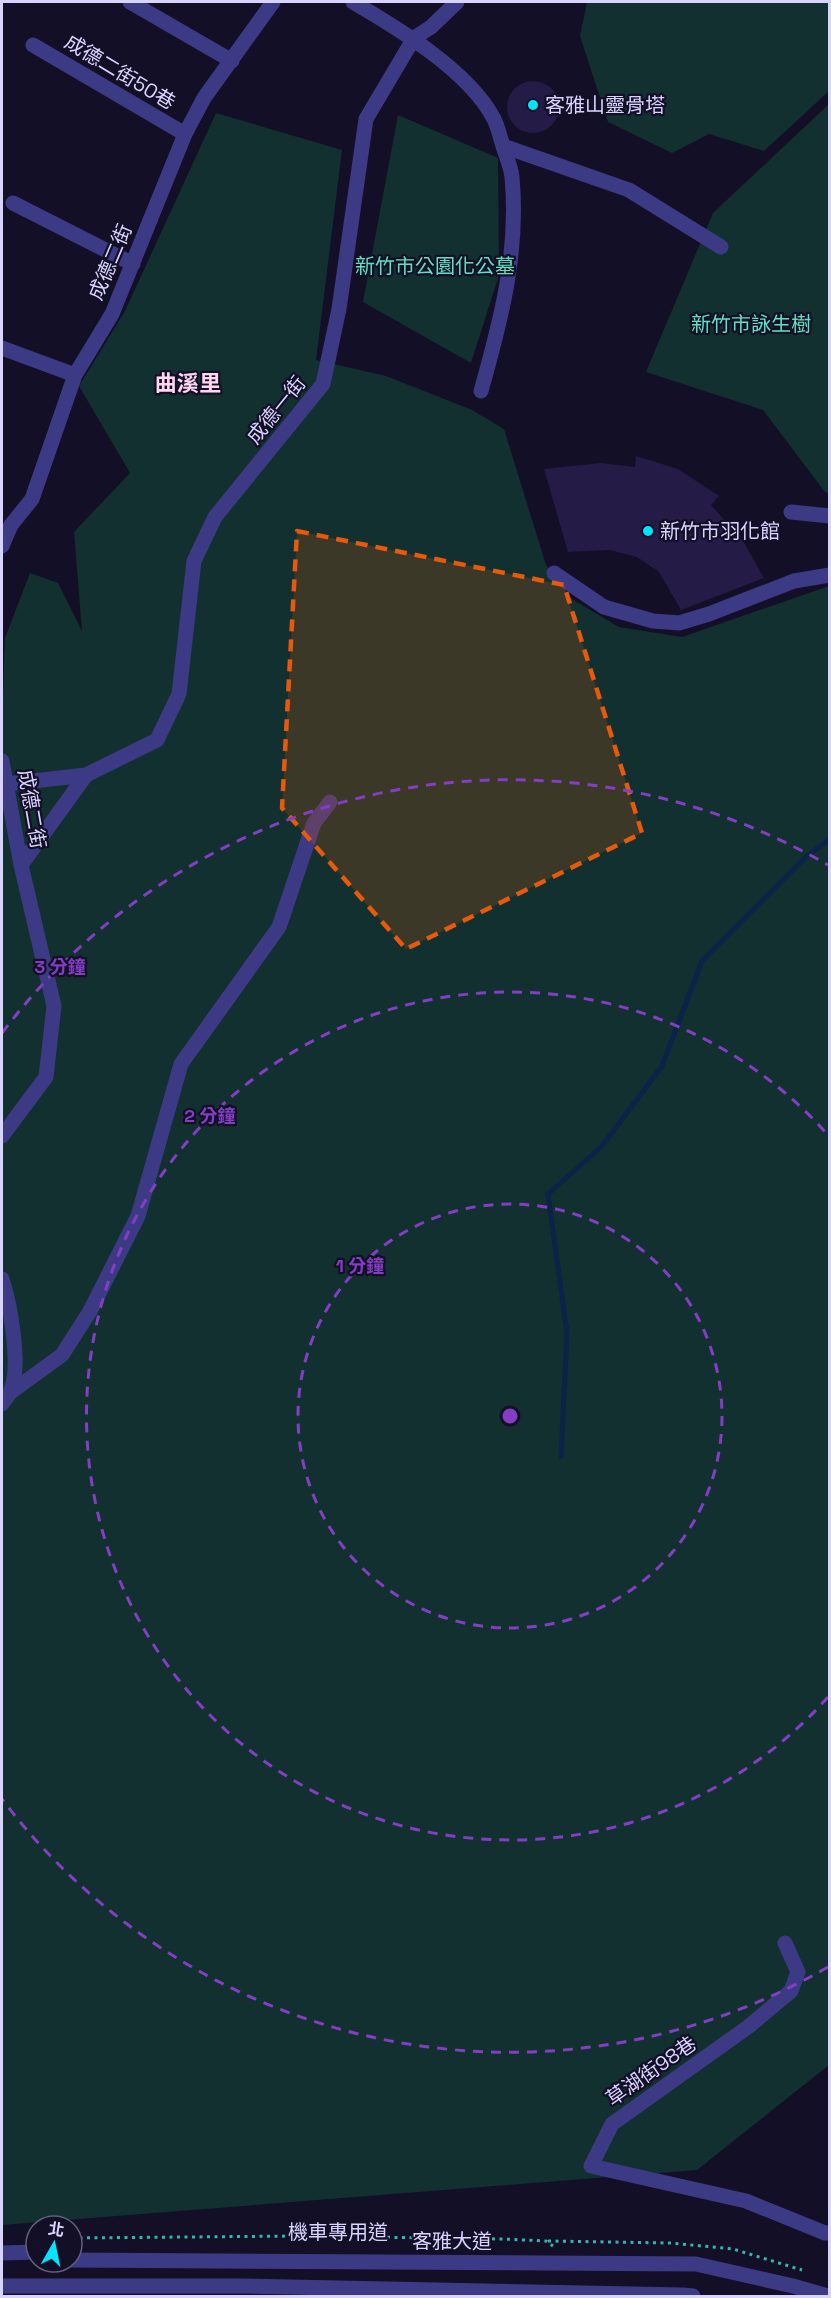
<svg xmlns="http://www.w3.org/2000/svg" width="831" height="2298" font-family="'Space Grotesk','Noto Sans TC',sans-serif">
<rect width="100%" height="100%" fill="#130f26"/>
<path fill="#12302f" d="M 587,2 L 829,2 L 829,91 L 764,151 L 709,134 L 672,153 L 608,122 L 580,36 Z
M 829,104 L 829,493 L 825,492 L 763,410 L 646,372 L 713,213 Z
M 216,113 L 342,150 L 316,360 L 386,376 L 472,410 L 504,429 L 546,565 L 572,599 L 619,627 L 682,637 L 829,586 L 829,2065 L 697,2170 L 2,2225 L 2,717 L 5,638 L 30,573 L 58,583 L 82,631 L 74,532 L 130,473 L 79,386 L 125,311 Z
M 398,115 L 498,158 L 499,275 L 471,363 L 363,302 Z"/>
<g fill="none" stroke-linecap="round" stroke-linejoin="round">
<path stroke="#0c2248" stroke-width="5" d="M 561,1457 L 567,1333 L 548,1194 L 602,1146 L 662,1066 L 702,961 L 807,856 L 830,839"/>
</g>
<path fill="#241b47" d="M507 107a26 26 0 1 1 52 0a26 26 0 1 1-52 0Z
M 636,456 L 678,469 L 719,496 L 711,505 L 743,541 L 764,578 L 681,610 L 659,572 L 637,557 L 610,550 L 568,552 L 544,469 L 601,463 L 635,467 Z"/>
<g fill="none" stroke-linecap="round" stroke-linejoin="round">
<path stroke="#2fb8b0" stroke-width="3" stroke-dasharray="3 4.5" stroke-linecap="butt" d="M 72,2238 L 299,2236 L 503,2239 L 546,2241 L 553,2246
M 548,2241 L 671,2243 L 733,2249 L 802,2270"/>
<path stroke="#3d3a85" stroke-width="15" d="M 130,2 L 232,61
M 353,2 C 399,29 469,71 494,119 C 498,127 500,137 503,146 L 629,190 L 721,247
M 33,45 L 185,134
M 13,203 L 133,264
M 2,348 L 75,375
M 481,391 C 501,320 519,252 512,177 C 511,167 506,156 503,146
M 791,512 L 830,516
M 2,546 L 11,525 L 32,499 L 75,375 L 112,314 L 185,134 L 204,98 L 273,2
M 554,573 L 604,607 L 653,621 L 679,623 L 709,614 L 794,581 L 830,575
M 2,761 L 21,865
M 7,784 L 86,775
M 2,1136 L 46,1077 L 54,1006 L 21,865 L 86,775 L 157,740 L 179,694 L 194,561 L 215,517 L 323,384 L 339,309 L 366,119 L 414,38 L 431,27 L 457,2
M 2,1279 C 10,1303 22,1369 10,1392 C 9,1396 4,1400 2,1404
M 11,1392 L 62,1355 L 90,1311 L 138,1216 L 181,1064 L 279,927 L 314,823 L 330,802
M 785,1943 L 798,1972 L 791,1991 L 748,2027 L 612,2124 L 591,2166 L 746,2201 L 825,2233 L 830,2233
M 2,2253 L 36,2252
M 72,2260 L 696,2264 L 793,2286 L 828,2296
M 2,2286 L 243,2286 L 683,2295 L 693,2296"/>
</g>
<path fill="#e8590c" fill-opacity="0.2" stroke="#e8590c" stroke-width="4.5" stroke-dasharray="12 8" stroke-linejoin="round" d="M 297,531 L 564,585 L 642,833 L 406,949 L 282,808 Z"/>
<g fill="none" stroke="#843dc5" stroke-width="3" stroke-dasharray="10 8">
<circle cx="510" cy="1416" r="212"/>
<path d="M828 1697A424 424 0 1 1 828 1135"/>
<path d="M828 1967A636 636 0 0 1 2 1799M2 1033A636 636 0 0 1 828 865"/>
</g>
<g fill="#00e5ff" stroke="#130f26" stroke-width="2">
<circle cx="533" cy="105" r="6"/>
<circle cx="648" cy="531" r="6"/>
</g>
<g text-anchor="middle" stroke-width="4.5" stroke-linejoin="round" paint-order="stroke">
<g font-size="20" fill="#d9d4ff" stroke="#130f26">
<text transform="translate(120 72) rotate(31)" y="7">成德二街50巷</text>
<text transform="translate(110 262) rotate(-67)" y="7">成德二街</text>
<text transform="translate(276 410) rotate(-51)" y="7">成德一街</text>
<text transform="translate(32 809) rotate(80)" y="7">成德二街</text>
<text transform="translate(651 2071) rotate(-35)" y="7">草湖街98巷</text>
<text x="338" y="2239">機車專用道</text>
<text x="452" y="2248">客雅大道</text>
</g>
<g font-size="20" fill="#d9d4ff" stroke="#130f26" text-anchor="start">
<text x="545" y="112">客雅山靈骨塔</text>
<text x="660" y="538">新竹市羽化館</text>
</g>
<g font-size="20" fill="#5fe0c0" stroke="#130f26">
<text x="435" y="273">新竹市公園化公墓</text>
<text x="751" y="331">新竹市詠生樹</text>
</g>
<g font-size="22" font-weight="bold" fill="#ffd6f0" stroke="#130f26">
<text x="188" y="391">曲溪里</text>
</g>
</g>
<circle cx="510" cy="1416" r="9" fill="#843dc5" stroke="#130f26" stroke-width="3"/>
<g font-size="18" text-anchor="middle" font-weight="bold" fill="#843dc5" stroke="#130f26" stroke-width="4.5" stroke-linejoin="round" paint-order="stroke">
<text x="60" y="973">3 分鐘</text>
<text x="210" y="1122">2 分鐘</text>
<text x="360" y="1272">1 分鐘</text>
</g>
<rect width="831" height="2298" fill="none" stroke="#d9d4ff" stroke-width="6"/>
<g transform="translate(54 2244) rotate(9)"><circle r="28" fill="#130f26" stroke="#625e7d" stroke-width="1.5"/>
<path d="M0-4.5L10 22L0 15L-10 22Z" fill="#00e5ff"/>
<text y="-9" font-size="16" font-weight="bold" text-anchor="middle" fill="#d9d4ff">北</text>
</g>
</svg>
